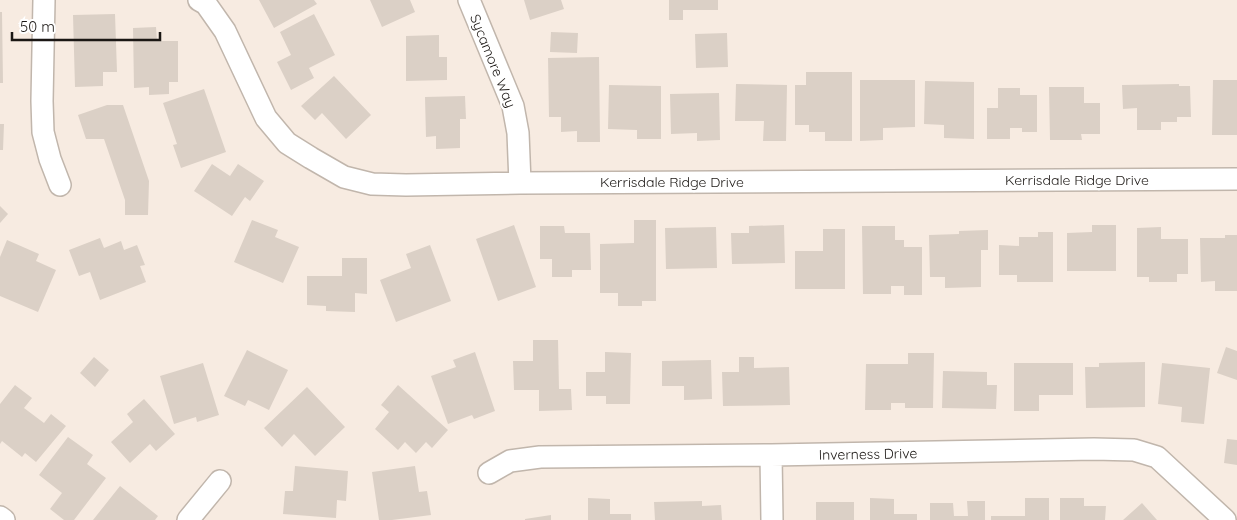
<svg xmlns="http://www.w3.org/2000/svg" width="1237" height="520" font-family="Quicksand,sans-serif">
<rect width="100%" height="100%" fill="#f7ebe1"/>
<path fill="#dbd0c6" d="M 259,0 L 314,0 L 317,4 L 274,28 Z
M 370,0 L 410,0 L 415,12 L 382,27 Z
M 524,0 L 561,0 L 564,9 L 530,20 Z
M 669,0 L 718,0 L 718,10 L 683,10 L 683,20 L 669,20 Z
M 0,12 L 2,12 L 3,83 L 0,83 Z
M 115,14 L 117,72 L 103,72 L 103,86 L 75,87 L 73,15 Z
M 314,14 L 335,55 L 309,68 L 314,78 L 291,90 L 277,62 L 291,55 L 280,32 Z
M 156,27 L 157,41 L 178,41 L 178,82 L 169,82 L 169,94 L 149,95 L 149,87 L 134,88 L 133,28 Z
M 551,32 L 578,33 L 577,53 L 550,52 Z
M 727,33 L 728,67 L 696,68 L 695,34 Z
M 439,35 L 439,57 L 447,57 L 447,80 L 406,81 L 406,36 Z
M 599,57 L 600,142 L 577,142 L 577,131 L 561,132 L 561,117 L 549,117 L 548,58 Z
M 806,72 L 852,72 L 852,141 L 825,141 L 825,132 L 809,132 L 809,125 L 795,125 L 795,85 L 806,85 Z
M 334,76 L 371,115 L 346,139 L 322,113 L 315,120 L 301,106 Z
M 860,80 L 915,80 L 915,127 L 883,128 L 883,140 L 860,141 Z
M 1213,80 L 1237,80 L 1237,135 L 1212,135 Z
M 925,81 L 974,82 L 974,139 L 944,138 L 944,125 L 924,124 Z
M 736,84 L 787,85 L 786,141 L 763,141 L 764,121 L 735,121 Z
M 1179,84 L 1179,86 L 1190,86 L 1191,117 L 1177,117 L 1177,122 L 1161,122 L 1161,130 L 1137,130 L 1137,108 L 1123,109 L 1122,85 Z
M 609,85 L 661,86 L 661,139 L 637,139 L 637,130 L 608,129 Z
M 1049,87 L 1084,87 L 1084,103 L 1100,103 L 1100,134 L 1081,134 L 1082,140 L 1050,140 Z
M 998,88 L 1020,88 L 1020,95 L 1037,95 L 1037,132 L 1022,132 L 1022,128 L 1010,128 L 1010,139 L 987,139 L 987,108 L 998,108 Z
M 204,89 L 226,152 L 181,168 L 173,145 L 177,144 L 163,103 Z
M 719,93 L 720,140 L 697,141 L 697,133 L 671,134 L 670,94 Z
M 465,96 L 466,119 L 460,119 L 460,148 L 436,149 L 436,136 L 426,137 L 425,97 Z
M 107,105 L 123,105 L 149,181 L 148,215 L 125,215 L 125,200 L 104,139 L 86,139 L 78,115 Z
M 0,124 L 4,124 L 3,150 L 0,150 Z
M 212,164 L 230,176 L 238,164 L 264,181 L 250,201 L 245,197 L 232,216 L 194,191 Z
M 0,206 L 8,214 L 0,223 Z
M 252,220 L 278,230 L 275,237 L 299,247 L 283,283 L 234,262 Z
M 634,220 L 656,220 L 656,301 L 642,301 L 642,306 L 618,306 L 618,293 L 600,293 L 600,244 L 634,243 Z
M 514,225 L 536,287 L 498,301 L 476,239 Z
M 784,225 L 785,263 L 732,264 L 731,233 L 749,233 L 749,226 Z
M 1092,225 L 1116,225 L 1116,271 L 1067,271 L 1067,233 L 1092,232 Z
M 540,226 L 564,226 L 565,233 L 590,233 L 591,270 L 572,270 L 572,277 L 552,277 L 552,259 L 540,259 Z
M 862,226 L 895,226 L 895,240 L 904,240 L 904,247 L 922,247 L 922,295 L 904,295 L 904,286 L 891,286 L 891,294 L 863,294 Z
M 716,227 L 717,268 L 666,269 L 665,228 Z
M 1161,227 L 1161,239 L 1188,239 L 1188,274 L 1177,274 L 1177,282 L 1149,282 L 1149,277 L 1137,277 L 1137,228 Z
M 823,229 L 845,229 L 845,289 L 795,289 L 795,251 L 823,251 Z
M 988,230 L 988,250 L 981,250 L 981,287 L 945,288 L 945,277 L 930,277 L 929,235 L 959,234 L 959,231 Z
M 1038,232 L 1053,232 L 1053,282 L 1017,282 L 1017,275 L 999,275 L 999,245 L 1019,246 L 1019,237 L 1038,237 Z
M 1225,235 L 1237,235 L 1237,291 L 1215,291 L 1215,281 L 1201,282 L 1200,238 L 1225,238 Z
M 100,238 L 104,248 L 121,241 L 124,250 L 137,245 L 145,265 L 140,266 L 146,282 L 100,300 L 90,272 L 79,276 L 69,250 Z
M 7,240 L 39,254 L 36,261 L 56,270 L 38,312 L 0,296 L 0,257 Z
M 430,245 L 451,301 L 396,322 L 380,280 L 411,268 L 406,254 Z
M 342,258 L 367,258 L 367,294 L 355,293 L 355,312 L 326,311 L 326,306 L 307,305 L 307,276 L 342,276 Z
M 533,340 L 558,340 L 559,389 L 571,389 L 572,410 L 539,411 L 539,390 L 514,390 L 513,361 L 533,361 Z
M 1226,347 L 1237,351 L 1237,380 L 1217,373 Z
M 247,350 L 288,370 L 269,410 L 248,400 L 245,406 L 224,396 Z
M 475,352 L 495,411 L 474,419 L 472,415 L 448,424 L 431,376 L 456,367 L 453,360 Z
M 605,352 L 631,353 L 630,404 L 606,404 L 606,396 L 586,396 L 586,372 L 605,372 Z
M 908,353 L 934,353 L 933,408 L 905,408 L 905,403 L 891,403 L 891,410 L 865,410 L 866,364 L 908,364 Z
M 94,357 L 109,370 L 95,387 L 80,373 Z
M 739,357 L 754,357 L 754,368 L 789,367 L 790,405 L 723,406 L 722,372 L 739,372 Z
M 711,360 L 712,399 L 684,400 L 684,386 L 662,386 L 662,361 Z
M 1145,362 L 1145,407 L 1086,408 L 1085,367 L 1099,367 L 1099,363 Z
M 203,363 L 219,415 L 197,422 L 196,417 L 174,424 L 160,376 Z
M 1014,363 L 1073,363 L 1073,395 L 1039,395 L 1039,411 L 1014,411 Z
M 1162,363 L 1210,368 L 1204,424 L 1181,422 L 1182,407 L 1158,404 Z
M 943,371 L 987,372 L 987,385 L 997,385 L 996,409 L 942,408 Z
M 15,385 L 32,398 L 24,408 L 44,423 L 51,414 L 66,426 L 36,462 L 25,453 L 22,457 L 2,441 L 0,444 L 0,404 Z
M 398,385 L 448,430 L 432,448 L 426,442 L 416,453 L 405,442 L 398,450 L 375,429 L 389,412 L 381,405 Z
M 307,387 L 345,427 L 315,456 L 294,434 L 282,447 L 264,428 Z
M 144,399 L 175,434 L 156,451 L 150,444 L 130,463 L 111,442 L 133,422 L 127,414 Z
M 68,437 L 93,455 L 87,464 L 106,478 L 74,520 L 64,520 L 50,509 L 62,493 L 39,475 Z
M 1227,439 L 1237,440 L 1237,465 L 1224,463 Z
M 295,466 L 348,471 L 346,501 L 337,500 L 336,518 L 283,514 L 285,491 L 293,491 Z
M 415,466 L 419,492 L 427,491 L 431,515 L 392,520 L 379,520 L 372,472 Z
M 120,486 L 158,516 L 155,520 L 93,520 Z
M 588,498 L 610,499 L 610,514 L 631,514 L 631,520 L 588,520 Z
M 870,498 L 894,499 L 894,514 L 917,514 L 917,520 L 870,520 Z
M 1025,498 L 1049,498 L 1049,520 L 991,520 L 991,516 L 1025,516 Z
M 1060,498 L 1084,498 L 1084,506 L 1106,506 L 1105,520 L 1060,520 Z
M 702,501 L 702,506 L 721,505 L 722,520 L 655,520 L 654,502 Z
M 967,501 L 985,501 L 985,520 L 930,520 L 930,503 L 953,503 L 954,516 L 968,516 Z
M 816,502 L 854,502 L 854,520 L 816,520 Z
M 1142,503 L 1157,520 L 1123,520 Z
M 551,515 L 551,520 L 525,520 L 525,519 Z"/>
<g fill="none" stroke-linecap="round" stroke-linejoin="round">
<defs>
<path id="minor" d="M 44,0 L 42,101 L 43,132 L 50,159 L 60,185
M 199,0 L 206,4 L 225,31 L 266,118 L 287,143 L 311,158 L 344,177 L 372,184 L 406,185 L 520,183 L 1237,179
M 469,0 L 513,106 L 518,133 L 520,183
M 771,455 L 772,520
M 489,473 L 510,461 L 540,457 L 771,455 L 1094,449 L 1134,450 L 1157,457 L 1225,520
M 0,517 L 4,520
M 188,520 L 220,481"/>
</defs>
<use href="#minor" stroke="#c1b6ac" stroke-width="24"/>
<use href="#minor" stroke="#fff" stroke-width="21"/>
</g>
<g text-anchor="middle" stroke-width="4.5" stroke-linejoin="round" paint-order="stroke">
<g font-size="14" fill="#1b1714" stroke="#fff">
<text transform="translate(493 61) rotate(68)" y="5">Sycamore Way</text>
<text x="1077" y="185">Kerrisdale Ridge Drive</text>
<text x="672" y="187">Kerrisdale Ridge Drive</text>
<text transform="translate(868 454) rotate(-1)" y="5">Inverness Drive</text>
</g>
</g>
<path d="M12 32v8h148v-8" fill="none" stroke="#1b1714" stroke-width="2.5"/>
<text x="20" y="32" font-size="15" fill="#1b1714" stroke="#ffffff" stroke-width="4" paint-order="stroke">50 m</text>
</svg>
